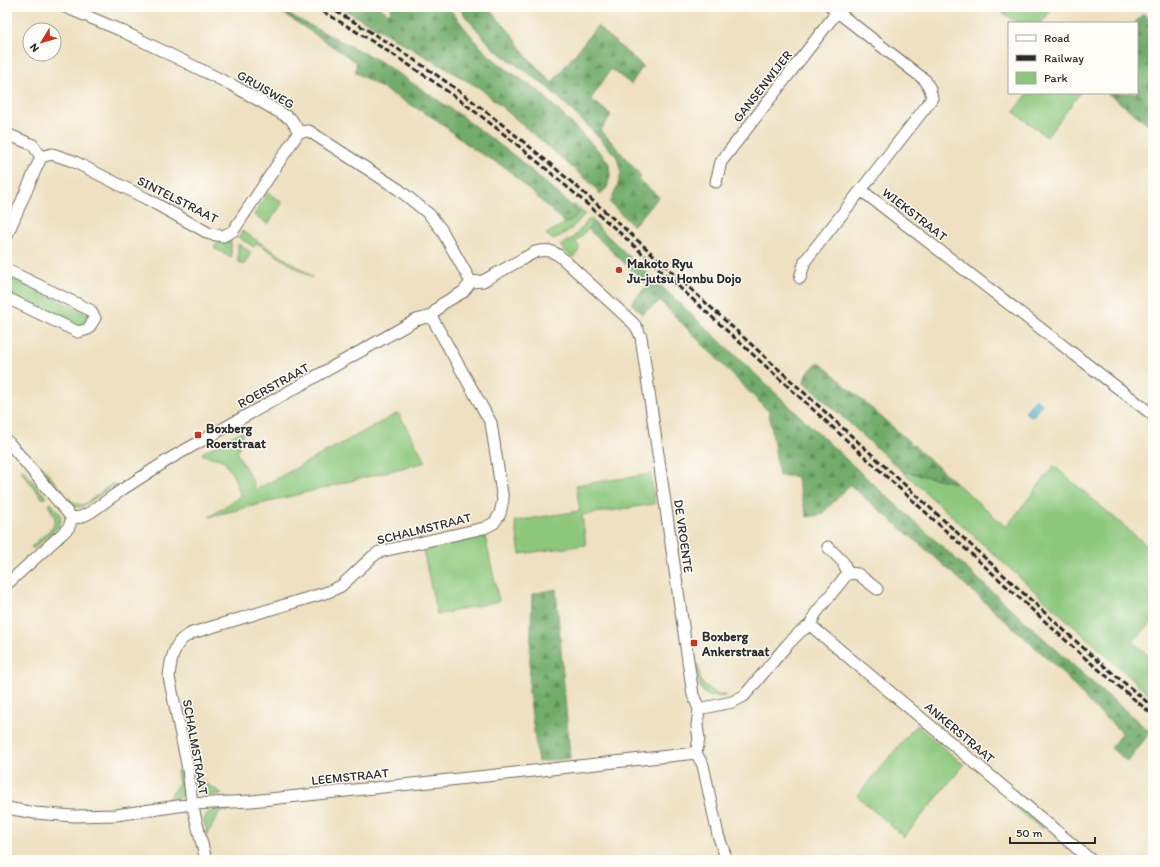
<svg xmlns="http://www.w3.org/2000/svg" width="1160" height="867" font-family="Itim,sans-serif">
<defs>
<pattern id="forest-firs" width="22" height="20" patternUnits="userSpaceOnUse"><rect width="22" height="20" fill="#71ac6b"/><path d="M5 1l3.5 6h-7zM16 11l3.5 6h-7z" fill="#5d8c58"/></pattern>
<pattern id="water-ripples" width="26" height="14" patternUnits="userSpaceOnUse"><rect width="26" height="14" fill="#59bed7"/><path d="M2 4q2-2 4 0t4 0M15 11q2-2 4 0t4 0" fill="none" stroke="#4a9baf"/></pattern>
</defs>
<rect width="100%" height="100%" fill="#fdfcf7"/>
<filter id="ink" filterUnits="userSpaceOnUse"><feTurbulence type="fractalNoise" baseFrequency=".025" numOctaves="2"/><feDisplacementMap in="SourceGraphic" scale="8" xChannelSelector="R" yChannelSelector="G"/><feConvolveMatrix kernelMatrix="1 2 1 2 8 2 1 2 1" color-interpolation-filters="sRGB"/></filter>
<filter id="wash" filterUnits="userSpaceOnUse"><feTurbulence type="fractalNoise" baseFrequency=".012" numOctaves="4" result="noise"/><feDisplacementMap in="SourceGraphic" scale="16" xChannelSelector="R" yChannelSelector="G"/><feGaussianBlur stdDeviation="0.9" result="paint"/><feColorMatrix in="noise" values="0 0 0 0 0 0 0 0 0 0 0 0 0 0 0 0 0 1.4 0 .05"/><feComposite in="paint" operator="in"/></filter>
<g filter="url(#wash)">
<rect width="100%" height="100%" fill="#eee0c0"/>
<path fill="#8cc77b" stroke="#5c7953" d="M 996,7 L 1054,7 L 1041,23 L 1017,23 Z
M 1028,93 L 1080,93 L 1047,137 L 1014,112 Z
M 267,193 L 281,201 L 282,204 L 268,224 L 254,215 Z
M 571,205 L 577,206 L 585,214 L 570,230 L 553,240 L 546,234 L 565,223 L 569,222 L 580,213 Z
M 590,218 L 594,222 L 576,242 C 582,248 578,252 573,258 L 560,246 L 562,244 L 572,239 Z
M 242,231 L 312,276 L 312,278 L 257,243 L 254,247 L 238,237 Z
M 231,241 L 231,258 L 214,248 L 217,242 L 222,243 Z
M 238,244 L 251,252 L 244,265 L 238,262 Z
M 7,276 L 87,314 L 88,318 L 87,323 L 80,327 L 77,326 L 7,293 Z
M 398,413 L 426,462 L 209,517 L 241,496 L 234,477 L 223,460 L 203,455 L 202,453 L 244,430 L 237,453 L 253,481 L 255,490 Z
M 41,465 L 63,492 L 59,495 L 36,468 Z
M 1054,466 L 1151,549 L 1153,547 L 1153,621 L 1133,642 L 1153,659 L 1153,698 L 902,471 L 956,483 L 1006,527 Z
M 22,469 L 46,497 L 43,499 L 20,470 Z
M 651,474 L 655,504 L 582,515 L 586,545 L 520,554 L 515,521 L 580,511 L 576,485 Z
M 113,483 L 115,485 L 82,507 C 74,508 71,505 67,500 L 69,498 C 74,504 77,505 85,504 Z
M 51,503 L 60,514 L 61,521 L 58,527 L 33,549 L 31,547 L 53,527 L 55,517 L 48,505 Z
M 485,536 L 499,601 L 437,615 L 423,550 Z
M 698,664 L 701,682 L 718,695 L 725,695 L 725,696 C 698,700 699,686 696,665 Z
M 916,725 L 964,765 L 904,837 L 857,796 Z
M 180,770 L 184,788 L 184,794 L 177,799 L 167,800 L 179,783 L 177,771 Z
M 198,779 L 223,794 L 206,796 L 202,793 Z
M 1014,801 L 1044,827 L 1042,829 L 1012,805 Z
M 238,805 L 238,810 L 220,812 L 207,835 L 204,820 L 206,814 L 214,810 L 230,808 L 231,807 Z"/>
<path fill="url(#forest-firs)" stroke="#4e6c4b" d="M 274,7 L 378,60 L 460,115 L 516,157 L 580,213 L 569,222 L 565,223 L 506,168 L 473,149 L 437,120 L 356,73 L 356,62 Z
M 340,7 L 378,7 L 389,14 L 392,7 L 448,7 L 463,26 L 485,52 L 506,69 L 539,91 L 603,155 L 609,164 L 610,176 L 607,188 L 600,194 L 595,187 L 481,89 Z
M 459,7 L 478,7 L 481,11 L 487,7 L 511,33 L 526,56 L 552,83 L 597,26 L 643,66 L 631,84 L 611,69 L 591,99 L 611,115 L 601,130 L 641,176 L 639,180 L 659,197 L 633,226 L 610,203 L 617,187 L 621,174 L 617,157 L 585,123 L 547,87 L 493,48 L 466,17 Z
M 1143,14 L 1153,21 L 1153,128 L 1107,93 L 1137,93 L 1137,23 L 1135,23 Z
M 594,222 L 599,228 L 862,474 L 1092,682 L 1150,732 L 1128,762 L 1111,748 L 1122,732 L 1094,708 L 1059,669 L 929,552 L 850,485 L 821,515 L 807,517 L 796,476 L 779,476 L 769,412 L 660,301 L 642,314 L 631,303 L 648,285 L 588,229 Z
M 819,362 L 956,483 L 902,471 L 804,382 L 806,374 Z
M 556,589 L 570,758 L 538,762 L 529,692 L 532,594 Z"/>
<path fill="url(#water-ripples)" stroke="#427481" d="M 1036,398 L 1042,404 L 1032,417 L 1025,412 Z"/>
</g>
<g filter="url(#ink)">
<g fill="none" stroke-linecap="round" stroke-linejoin="round">
<defs>
<path id="minor" d="M 65,7 L 120,30 L 234,86 L 291,119 L 299,132 L 309,131 L 398,189 L 429,214 L 441,229 L 471,282
M 831,7 L 925,80 L 930,89 L 932,98 L 925,108 L 861,190 L 1153,415
M 7,134 L 33,145 L 41,157 L 52,154 L 73,161 L 147,199 L 210,234 L 223,236 L 233,231 L 299,132
M 716,182 L 721,162 L 837,12
M 7,235 L 41,157
M 7,270 L 90,310 L 95,318 L 88,329 L 78,332 L 7,298
M 800,278 L 805,261 L 861,190
M 7,441 L 10,444 L 72,518
M 828,547 L 843,562 L 848,573 L 858,574 L 877,589
M 7,584 L 63,533 L 69,527 L 72,518 L 81,517 L 91,512 L 123,489 L 171,458 L 416,320 L 431,316 L 442,304 L 463,292 L 471,282 L 483,281 L 535,252 C 547,249 552,250 562,258 L 633,323 L 637,328 L 641,337 L 693,695 L 699,709 L 697,726 L 699,739 L 696,753 L 703,765 L 718,835 L 727,860
M 810,625 L 1091,860
M 699,709 L 732,702 L 744,696 L 787,645 L 800,632 L 810,625 L 816,613 L 848,573
M 7,808 L 35,813 L 74,816 L 116,815 L 192,804 L 251,801 L 524,772 L 696,753
M 206,860 L 192,804 L 188,769 L 169,677 C 170,665 172,650 181,640 C 184,637 189,635 192,633 L 328,592 L 341,586 L 372,557 L 379,552 L 484,528 L 494,523 L 500,514 L 503,500 L 491,423 L 431,316"/>
</defs>
<use href="#minor" stroke="#6f6a5f" stroke-width="13"/>
<use href="#minor" stroke="#fff" stroke-width="11"/>
<path stroke="#2b2b2b" stroke-width="3" stroke-dasharray="6 3" stroke-linecap="butt" d="M 315,7 C 377,43 438,82 495,127 C 538,161 579,197 620,233 L 1085,658 L 1153,715
M 328,7 C 388,41 446,79 499,122 C 542,156 583,192 624,228 L 1090,654 L 1153,707"/>
</g>
</g>
<g fill="#c8321e" stroke="#fdfcf7" stroke-width="1.5">
<circle cx="619" cy="270" r="4"/>
<rect x="194" y="431" width="8" height="8" rx="2"/>
<rect x="690" y="639" width="8" height="8" rx="2"/>
</g>
<g text-anchor="middle" stroke-width="3" stroke-linejoin="round" paint-order="stroke">
<g font-size="13" fill="#2b2b2b" stroke="#fdfcf7">
<text transform="translate(762 86) rotate(-52)" y="5">GANSENWIJER</text>
<text transform="translate(266 89) rotate(30)" y="5">GRUISWEG</text>
<text transform="translate(178 199) rotate(27)" y="5">SINTELSTRAAT</text>
<text transform="translate(915 214) rotate(38)" y="5">WIEKSTRAAT</text>
<text transform="translate(273 385) rotate(-29)" y="5">ROERSTRAAT</text>
<text transform="translate(424 528) rotate(-14)" y="5">SCHALMSTRAAT</text>
<text transform="translate(684 536) rotate(82)" y="5">DE VROENTE</text>
<text transform="translate(960 732) rotate(40)" y="5">ANKERSTRAAT</text>
<text transform="translate(196 747) rotate(80)" y="5">SCHALMSTRAAT</text>
<text transform="translate(350 776) rotate(-6)" y="5">LEEMSTRAAT</text>
</g>
<g font-size="13" font-weight="bold" fill="#2b2b2b" stroke="#fdfcf7" text-anchor="start">
<text x="627" y="268">Makoto Ryu<tspan x="627" dy="15">Ju-jutsu Honbu Dojo</tspan></text>
<text x="206" y="433">Boxberg<tspan x="206" dy="15">Roerstraat</tspan></text>
<text x="702" y="641">Boxberg<tspan x="702" dy="15">Ankerstraat</tspan></text>
</g>
</g>
<rect width="1160" height="867" fill="none" stroke="#fdfcf7" stroke-width="24"/>
<rect x="1008" y="22" width="130" height="72" fill="#fdfcf7" stroke="#a9a8a5"/>
<rect x="1016" y="35" width="20" height="6" fill="#ffffff" stroke="#a9a8a5"/>
<text x="1044" y="42" font-size="12" fill="#2b2b2b">Road</text>
<rect x="1016" y="55" width="20" height="6" fill="#2b2b2b" stroke="#a9a8a5"/>
<text x="1044" y="62" font-size="12" fill="#2b2b2b">Railway</text>
<rect x="1016" y="72" width="20" height="12" fill="#8cc77b" stroke="#a9a8a5"/>
<text x="1044" y="82" font-size="12" fill="#2b2b2b">Park</text>
<g transform="translate(42 42) rotate(232)"><circle r="19" fill="#fdfcf7" stroke="#a9a8a5"/>
<path d="M0-3L7 15L0 10L-7 15Z" fill="#c8321e"/>
<text y="-6" font-size="11" font-weight="bold" text-anchor="middle" fill="#2b2b2b">N</text>
</g>
<path d="M1010 837v6h85v-6" fill="none" stroke="#2b2b2b" stroke-width="2"/>
<text x="1016" y="837" font-size="12" fill="#2b2b2b" stroke="#fdfcf7" stroke-width="3" paint-order="stroke">50 m</text>
</svg>
